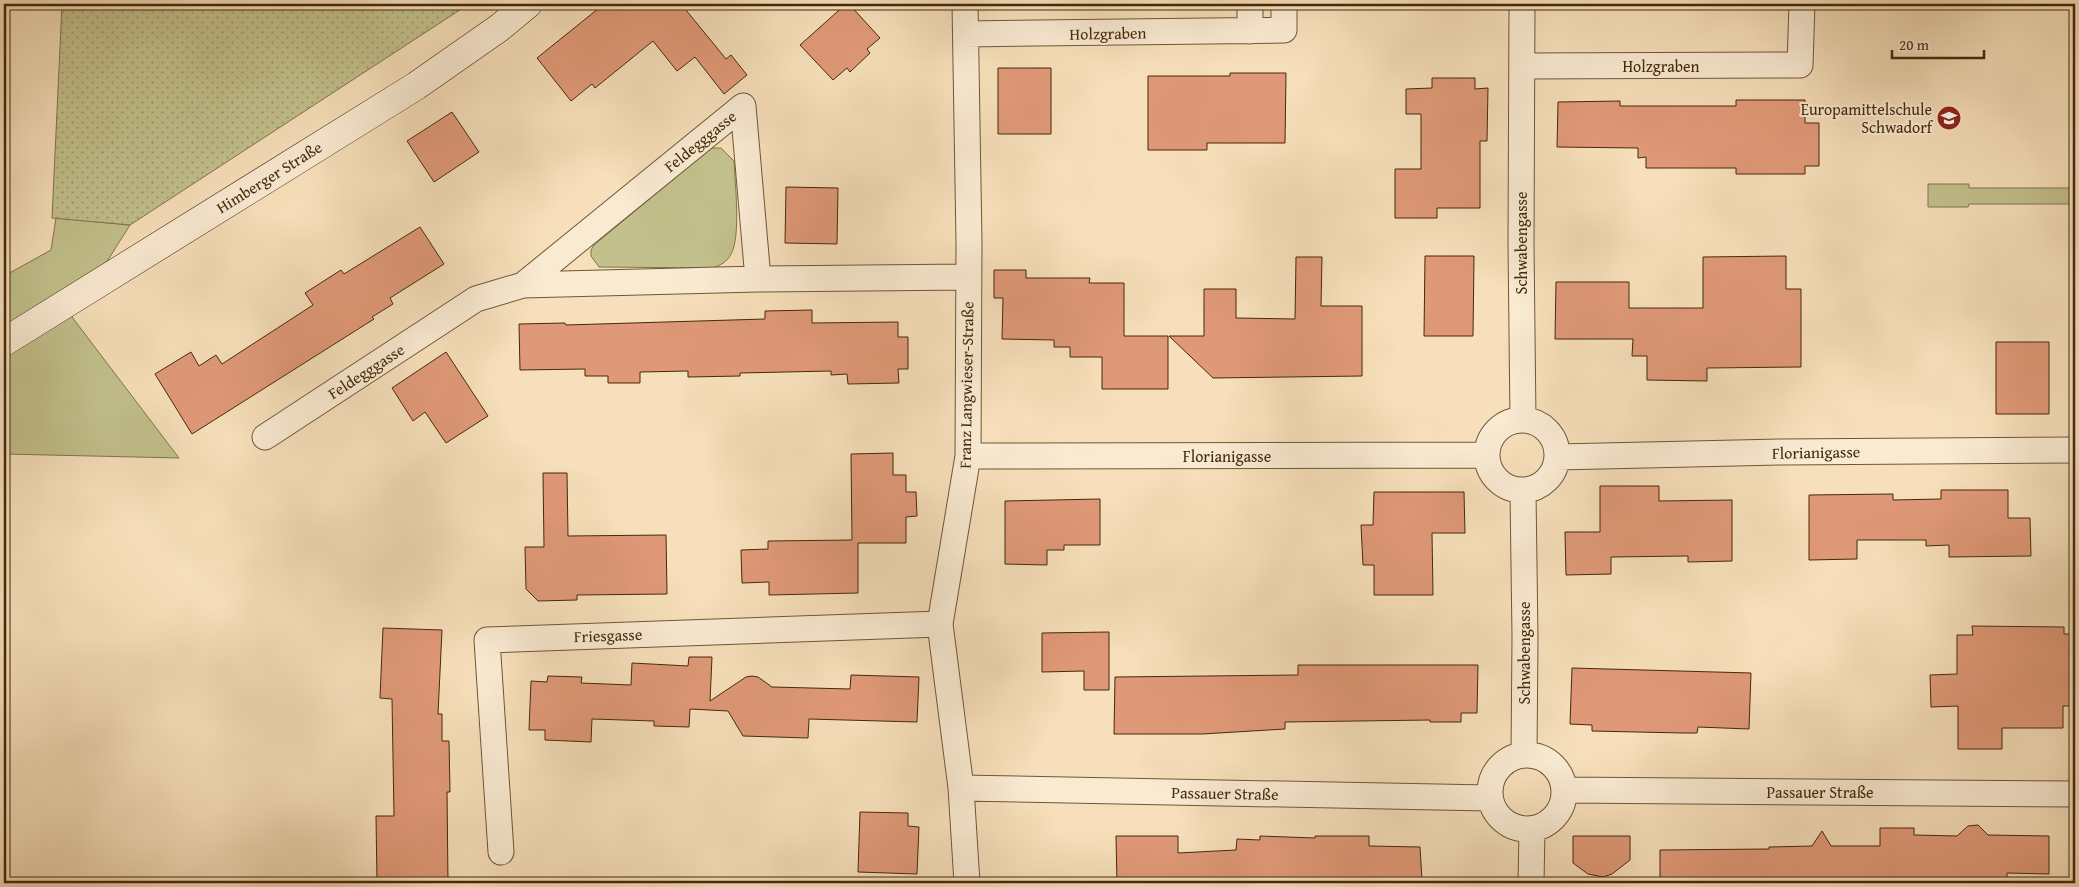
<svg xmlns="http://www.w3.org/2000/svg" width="2079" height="887" font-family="'Gentium Book Plus',serif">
<defs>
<pattern id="park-dots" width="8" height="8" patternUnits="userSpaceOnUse" patternTransform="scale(1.25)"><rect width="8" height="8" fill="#c2c08c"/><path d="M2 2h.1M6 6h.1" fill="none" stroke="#9f9c71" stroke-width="1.8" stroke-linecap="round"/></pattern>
</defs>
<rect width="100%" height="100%" fill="#f6dfba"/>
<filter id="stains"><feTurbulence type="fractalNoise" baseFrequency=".004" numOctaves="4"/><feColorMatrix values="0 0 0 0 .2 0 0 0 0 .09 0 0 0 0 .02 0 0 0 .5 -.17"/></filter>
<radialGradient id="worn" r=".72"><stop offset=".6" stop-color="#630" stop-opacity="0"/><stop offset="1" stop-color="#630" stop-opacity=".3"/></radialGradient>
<path fill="#c2c08c" stroke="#83744c" d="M 711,148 L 721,148 L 734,161 C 735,183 741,237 731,254 C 727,262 721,265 713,268 L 599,267 L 591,256 L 591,250 L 594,245 Z
M 1928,184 L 1969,184 L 1969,188 L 2075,188 L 2075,204 L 1969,204 L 1968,207 L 1928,207 Z
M 56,218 L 130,225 L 72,317 L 179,458 L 4,454 L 4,276 L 51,250 Z"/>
<path fill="url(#park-dots)" stroke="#83744c" d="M 62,4 L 469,4 L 130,225 L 52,218 Z"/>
<path fill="#e09978" stroke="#44290b" d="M 604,4 L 681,4 L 726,59 L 731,55 L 747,75 L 724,94 L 695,57 L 677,71 L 653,41 L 595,88 L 592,84 L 571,101 L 537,58 Z
M 846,4 L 849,4 L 880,38 L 867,49 L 870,53 L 850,72 L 847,68 L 833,80 L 800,45 Z
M 998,68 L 1051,68 L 1051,134 L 998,134 Z
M 1230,73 L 1286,73 L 1285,143 L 1207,143 L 1207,150 L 1148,150 L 1148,76 L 1230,76 Z
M 1432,78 L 1475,78 L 1475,89 L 1488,88 L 1487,141 L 1480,141 L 1480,208 L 1437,208 L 1437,218 L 1395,218 L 1395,169 L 1421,169 L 1421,114 L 1406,114 L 1406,89 L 1432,88 Z
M 1736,100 L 1805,100 L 1805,123 L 1819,123 L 1819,166 L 1805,166 L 1805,174 L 1736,174 L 1736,168 L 1646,168 L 1646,157 L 1638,158 L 1638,148 L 1557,147 L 1558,102 L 1620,101 L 1620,106 L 1736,106 Z
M 452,112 L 479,152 L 434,182 L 407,141 Z
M 786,187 L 838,188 L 837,244 L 785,243 Z
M 420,227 L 444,264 L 390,298 L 393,304 L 372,317 L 374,319 L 192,434 L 155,374 L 191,352 L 199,366 L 216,355 L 222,364 L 313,305 L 305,293 L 341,270 L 344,274 Z
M 1425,256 L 1474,256 L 1473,336 L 1424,336 Z
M 1786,256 L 1786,289 L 1801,289 L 1801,367 L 1707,368 L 1707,381 L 1647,380 L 1647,356 L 1632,356 L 1633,339 L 1555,339 L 1556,282 L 1629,282 L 1629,308 L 1703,308 L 1703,257 Z
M 1296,257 L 1322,257 L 1321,306 L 1362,306 L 1362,376 L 1213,378 L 1169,336 L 1204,336 L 1204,289 L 1236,289 L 1236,318 L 1295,319 Z
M 994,270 L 1026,270 L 1026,278 L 1090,278 L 1089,283 L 1124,283 L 1124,336 L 1168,336 L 1168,389 L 1102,389 L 1102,357 L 1070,357 L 1070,347 L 1054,347 L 1054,340 L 1002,339 L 1003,298 L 994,298 Z
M 812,310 L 812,323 L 898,322 L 898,337 L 908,337 L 908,369 L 898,369 L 899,383 L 848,384 L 847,374 L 831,375 L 831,371 L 740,373 L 740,376 L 688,377 L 688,371 L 640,372 L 640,383 L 608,383 L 608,376 L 585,376 L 585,369 L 520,370 L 519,324 L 565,323 L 566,325 L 765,319 L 765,311 Z
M 1996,342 L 2049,342 L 2049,414 L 1996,414 Z
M 446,352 L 488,416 L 446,443 L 425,412 L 413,421 L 392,388 Z
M 893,453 L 893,475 L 906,475 L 906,492 L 916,492 L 917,516 L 906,517 L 906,543 L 858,543 L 858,593 L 769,595 L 769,582 L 742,583 L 741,550 L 768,549 L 768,541 L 852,540 L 851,454 Z
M 543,473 L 567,473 L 568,536 L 666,535 L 667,594 L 577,595 L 577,600 L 538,601 L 526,589 L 525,547 L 544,547 Z
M 1600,486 L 1659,486 L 1659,501 L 1732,500 L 1732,561 L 1688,562 L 1688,556 L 1611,557 L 1611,574 L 1566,575 L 1565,532 L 1600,532 Z
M 1941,490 L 2008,490 L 2008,518 L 2030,518 L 2031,556 L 1949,557 L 1949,545 L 1926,546 L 1926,540 L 1857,540 L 1857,559 L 1809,560 L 1809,495 L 1893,494 L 1893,500 L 1941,499 Z
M 1374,492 L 1464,492 L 1465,533 L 1432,533 L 1433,595 L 1374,595 L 1374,565 L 1363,565 L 1361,525 L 1373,525 Z
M 1100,499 L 1100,545 L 1064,545 L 1064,550 L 1047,550 L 1047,565 L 1005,564 L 1005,501 Z
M 1972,626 L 2064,627 L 2064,634 L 2075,634 L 2075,706 L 2063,706 L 2063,728 L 2002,728 L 2002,749 L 1958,749 L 1958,706 L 1931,707 L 1930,675 L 1957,674 L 1957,635 L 1973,635 Z
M 383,628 L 442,630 L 438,714 L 442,714 L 442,741 L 449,741 L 450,792 L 447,792 L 448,883 L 377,883 L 376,816 L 394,816 L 392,699 L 380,698 Z
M 1109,632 L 1109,690 L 1084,690 L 1084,671 L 1042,672 L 1042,633 Z
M 689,657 L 712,657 L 710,701 L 746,677 L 752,676 L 758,677 L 772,687 L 850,689 L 851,675 L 919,677 L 917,722 L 809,719 L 808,738 L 743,736 L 728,711 L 690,709 L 689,727 L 654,726 L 654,721 L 592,719 L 591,742 L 545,740 L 545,730 L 529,730 L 531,681 L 547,682 L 548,676 L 582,677 L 581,683 L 631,685 L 632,663 L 688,666 Z
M 1298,665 L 1478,665 L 1477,713 L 1461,713 L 1461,722 L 1430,722 L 1430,720 L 1285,722 L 1285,729 L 1202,734 L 1114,734 L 1115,677 L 1298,675 Z
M 1572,668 L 1751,673 L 1749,729 L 1698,727 L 1697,733 L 1682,733 L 1592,731 L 1592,725 L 1570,724 Z
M 860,812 L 908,813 L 908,826 L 919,827 L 917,874 L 858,872 Z
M 1978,825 L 1988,835 L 2049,836 L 2049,874 L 2007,873 L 2007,883 L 1660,883 L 1660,850 L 1769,849 L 1769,847 L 1812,846 L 1822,831 L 1831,846 L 1880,846 L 1880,828 L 1914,828 L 1914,835 L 1957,836 L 1968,826 Z
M 1116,836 L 1178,836 L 1178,853 L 1236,850 L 1237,839 L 1260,840 L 1260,836 L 1315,838 L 1315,836 L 1369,836 L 1369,846 L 1420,847 L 1422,880 L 1345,879 L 1344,883 L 1117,883 Z
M 1573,836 L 1630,836 L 1630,860 L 1612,874 L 1603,877 L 1588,874 L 1573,863 Z"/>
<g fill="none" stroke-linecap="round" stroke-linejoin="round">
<defs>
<path id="street" d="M 965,4 L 969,243 L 968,456 L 940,624 L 961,788 L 967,883
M 1522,4 L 1521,244 L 1523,419
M 1250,31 L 1250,4
M 966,34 L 1284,30 L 1284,4
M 1522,66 L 1800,65 L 1802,4
M 523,285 L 743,106 L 758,279
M1487 455a35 35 0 1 1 70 0a35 35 0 1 1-70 0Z
M 265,437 L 476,299 L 523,285 L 758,279 L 968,277
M 968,456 L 1486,455
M 1557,457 L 1781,452 L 2075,450
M 1523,492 L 1525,637 L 1524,755
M1490 792a37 37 0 1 1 74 0a37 37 0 1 1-74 0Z
M 961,788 L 1489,798
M 1565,790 L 2075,794
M 501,852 L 487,640 L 940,624
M 1531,883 L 1532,830"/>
<path id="secondary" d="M 4,342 L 416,86 L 499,28 L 528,4"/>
</defs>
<use href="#street" stroke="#705637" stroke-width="27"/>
<use href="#secondary" stroke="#44290b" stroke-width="29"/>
<use href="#street" stroke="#f9ead2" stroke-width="25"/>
<use href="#secondary" stroke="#f9ead2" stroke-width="28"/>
</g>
<defs>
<symbol id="school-disc" viewBox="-11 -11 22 22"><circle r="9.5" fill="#8f2418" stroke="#f9ead2"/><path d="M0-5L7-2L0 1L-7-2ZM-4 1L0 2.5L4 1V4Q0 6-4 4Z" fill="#fff"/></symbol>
</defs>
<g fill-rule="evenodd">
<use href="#school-disc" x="1935" y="104" width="28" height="28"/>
</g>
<g text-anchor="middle" stroke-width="4" stroke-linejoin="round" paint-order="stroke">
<g font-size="16" fill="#44290b" stroke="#f9ead2">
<text transform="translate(1108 33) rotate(-1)" y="6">Holzgraben</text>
<text x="1661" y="72">Holzgraben</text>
<text transform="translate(700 141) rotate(-39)" y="6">Feldegggasse</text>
<text transform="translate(269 177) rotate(-32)" y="6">Himberger Straße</text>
<text transform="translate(1521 243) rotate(-90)" y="6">Schwabengasse</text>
<text transform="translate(366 371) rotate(-33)" y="6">Feldegggasse</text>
<text transform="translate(966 385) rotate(-89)" y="6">Franz Langwieser-Straße</text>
<text transform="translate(1816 452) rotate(-1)" y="6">Florianigasse</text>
<text x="1227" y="462">Florianigasse</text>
<text transform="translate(608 635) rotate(-2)" y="6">Friesgasse</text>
<text transform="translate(1524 653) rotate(-90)" y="6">Schwabengasse</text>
<text x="1820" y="798">Passauer Straße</text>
<text transform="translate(1225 793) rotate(1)" y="6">Passauer Straße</text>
</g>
<g font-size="16" fill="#44290b" stroke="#f9ead2" text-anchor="end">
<text x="1932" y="115">Europamittelschule<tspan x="1932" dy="18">Schwadorf</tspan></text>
</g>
</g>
<rect width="2079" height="887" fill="none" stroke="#f6dfba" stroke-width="20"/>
<rect x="5" y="5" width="2069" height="877" fill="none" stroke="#44290b" stroke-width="2.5"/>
<rect x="10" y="10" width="2059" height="867" fill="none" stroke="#44290b"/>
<path d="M1892 50v8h92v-8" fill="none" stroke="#44290b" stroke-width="2.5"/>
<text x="1899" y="50" font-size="15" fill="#44290b" stroke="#f9ead2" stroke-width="4" paint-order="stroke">20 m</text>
<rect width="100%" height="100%" filter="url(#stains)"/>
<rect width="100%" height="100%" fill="url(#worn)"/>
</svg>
